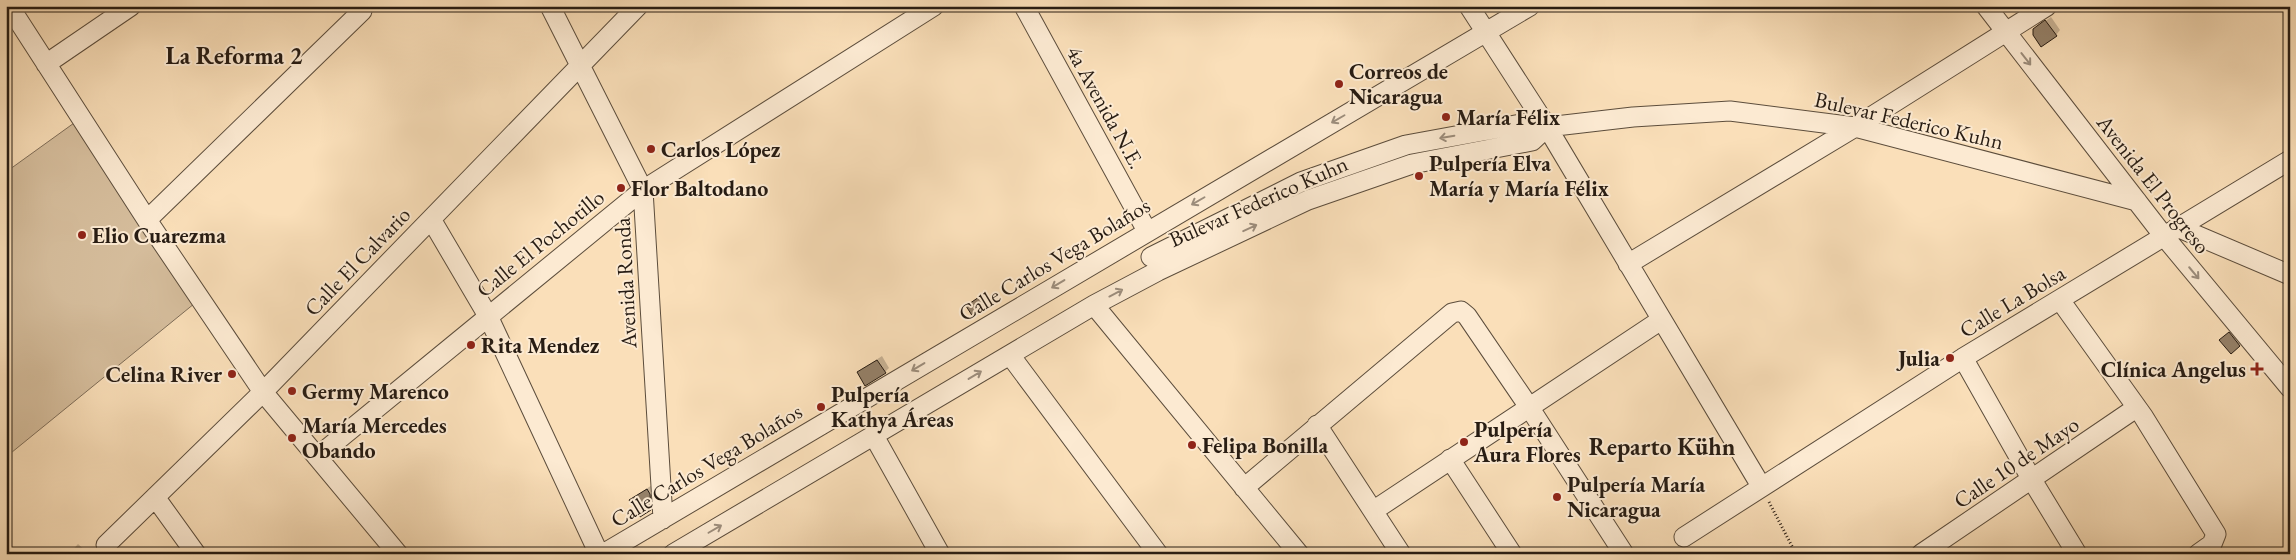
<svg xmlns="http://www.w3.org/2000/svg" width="2296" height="560" font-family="'EB Garamond',serif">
<rect width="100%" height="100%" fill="#fadfb9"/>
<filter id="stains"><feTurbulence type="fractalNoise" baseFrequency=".004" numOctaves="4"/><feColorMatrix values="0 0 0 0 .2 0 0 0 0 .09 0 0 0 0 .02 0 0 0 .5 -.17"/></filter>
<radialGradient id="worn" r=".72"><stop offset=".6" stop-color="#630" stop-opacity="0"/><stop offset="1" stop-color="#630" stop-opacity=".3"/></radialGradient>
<path fill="#d6be9d" stroke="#7e6d58" d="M 81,118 L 200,299 L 6,457 L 6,172 Z"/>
<path fill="#0003" d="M 2008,6 L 2022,6 L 2020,8 Z
M 2051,17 L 2060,30 L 2056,35 L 2034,29 Z
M 981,296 L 987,305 L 973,315 L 969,304 Z
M 2231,331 L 2241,343 L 2231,352 L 2220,340 Z
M 882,356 L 889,368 L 885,372 L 858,372 Z
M 652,485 L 655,504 L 650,509 L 630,500 Z
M 78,544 L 89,554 L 69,554 Z"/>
<path fill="#958169" stroke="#271c13" d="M 2045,20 L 2057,36 L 2041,47 L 2033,35 L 2033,29 Z
M 979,297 L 986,308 L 973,317 L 966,306 Z
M 2229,332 L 2240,346 L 2231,354 L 2219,340 Z
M 877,360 L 886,373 L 865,386 L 857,372 Z
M 647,489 L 650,494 L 651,510 L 640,517 L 629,500 Z"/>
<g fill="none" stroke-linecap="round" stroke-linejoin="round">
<defs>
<path id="minor" d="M 9,6 L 147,220 L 263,392 L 398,554
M 550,6 L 643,190 L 663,519
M 1024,6 L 1147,231
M 1469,6 L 1547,127 L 1761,486
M 1986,6 L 2163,235 L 2290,388
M 46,64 L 131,6
M 431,219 L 488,316 L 599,554
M 147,220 L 362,11 L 359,6
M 2177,227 L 2290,275
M 1151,257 L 1301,182 L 1406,145 L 1526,123 L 1547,127 L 1633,117 L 1730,111 L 1855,127 L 2137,201
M 1628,264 L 1855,127 L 2047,6
M 2060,300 L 2143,416 L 2216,534 L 2212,544 L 2198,554
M 1094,305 L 1299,554
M 1010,355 L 1158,554
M 1963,358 L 2032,480 L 2077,554
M 1317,425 L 1401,554
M 874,436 L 940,554
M 317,457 L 643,190 L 934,6
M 1450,459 L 1512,554
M 1244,488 L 1452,313 L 1461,311 L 1467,316 L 1529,407 L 1624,554
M 155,497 L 196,554
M 1373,511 L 1661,320
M 1684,537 L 1963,358 L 2290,160
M 106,545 L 263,392 L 638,6
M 603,554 L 1530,6
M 673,554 L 1094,305 L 1158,271 L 1308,200 L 1412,164 L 1532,141 L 1547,127
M 1921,554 L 2136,408"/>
</defs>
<use href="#minor" stroke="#5c4d3c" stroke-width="21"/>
<path stroke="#271c13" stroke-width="3" stroke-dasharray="1 2.5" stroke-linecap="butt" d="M 1769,502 L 1796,554"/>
<use href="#minor" stroke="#fcead2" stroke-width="19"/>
</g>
<defs><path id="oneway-shaft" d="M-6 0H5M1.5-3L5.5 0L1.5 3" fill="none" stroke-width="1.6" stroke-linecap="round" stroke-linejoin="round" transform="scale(1.25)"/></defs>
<g stroke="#9c8d7c">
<use href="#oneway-shaft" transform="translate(2026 59) rotate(52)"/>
<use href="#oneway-shaft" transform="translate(1338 119) rotate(150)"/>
<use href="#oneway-shaft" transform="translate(1447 137) rotate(170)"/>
<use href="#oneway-shaft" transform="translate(1198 201) rotate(150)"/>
<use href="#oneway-shaft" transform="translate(1250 228) rotate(-25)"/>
<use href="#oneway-shaft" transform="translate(2194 273) rotate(50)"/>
<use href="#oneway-shaft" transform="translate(1058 284) rotate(149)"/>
<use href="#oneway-shaft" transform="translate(1116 293) rotate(-28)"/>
<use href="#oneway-shaft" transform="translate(918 367) rotate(149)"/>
<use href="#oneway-shaft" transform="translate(975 375) rotate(-31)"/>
<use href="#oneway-shaft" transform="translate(715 529) rotate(-30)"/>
</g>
<g fill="#8f2418" stroke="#fcead2" stroke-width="2">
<circle cx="1339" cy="84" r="5"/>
<circle cx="1446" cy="117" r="5"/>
<circle cx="651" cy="149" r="5"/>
<circle cx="1419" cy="176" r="5"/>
<circle cx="621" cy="188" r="5"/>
<circle cx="82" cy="235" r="5"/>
<circle cx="471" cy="345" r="5"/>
<circle cx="1950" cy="358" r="5"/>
<path d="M2254.5 361.5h5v5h5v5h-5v5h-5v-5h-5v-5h5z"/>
<circle cx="232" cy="374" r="5"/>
<circle cx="292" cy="391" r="5"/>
<circle cx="821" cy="407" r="5"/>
<circle cx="292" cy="438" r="5"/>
<circle cx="1464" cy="442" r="5"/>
<circle cx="1192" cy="445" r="5"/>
<circle cx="1557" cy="497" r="5"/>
</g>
<g text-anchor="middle" stroke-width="4" stroke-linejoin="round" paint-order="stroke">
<g font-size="22" font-weight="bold" fill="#271c13" stroke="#fcead2" text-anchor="start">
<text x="1349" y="79">Correos de<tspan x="1349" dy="25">Nicaragua</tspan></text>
<text x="1456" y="125">María Félix</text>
<text x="661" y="157">Carlos López</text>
<text x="1429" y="171">Pulpería Elva<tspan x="1429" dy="25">María y María Félix</tspan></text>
<text x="631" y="196">Flor Baltodano</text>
<text x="92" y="243">Elio Cuarezma</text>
<text x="481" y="353">Rita Mendez</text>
<text x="1940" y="366" text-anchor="end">Julia</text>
<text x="2246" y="377" text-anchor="end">Clínica Angelus</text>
<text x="222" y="382" text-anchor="end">Celina River</text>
<text x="302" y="399">Germy Marenco</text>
<text x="831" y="402">Pulpería<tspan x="831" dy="25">Kathya Áreas</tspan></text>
<text x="302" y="433">María Mercedes<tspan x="302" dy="25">Obando</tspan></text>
<text x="1474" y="437">Pulpería<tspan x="1474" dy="25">Aura Flores</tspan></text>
<text x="1202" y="453">Felipa Bonilla</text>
<text x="1567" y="492">Pulpería María<tspan x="1567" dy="25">Nicaragua</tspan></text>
</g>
<g font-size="22" fill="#271c13" stroke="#fcead2">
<text transform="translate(1106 107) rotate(61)" y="8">4a Avenida N.E.</text>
<text transform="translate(1909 120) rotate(13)" y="8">Bulevar Federico Kuhn</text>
<text transform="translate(2154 184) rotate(52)" y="8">Avenida El Progreso</text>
<text transform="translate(1258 201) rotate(-24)" y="8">Bulevar Federico Kuhn</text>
<text transform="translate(540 243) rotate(-39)" y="8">Calle El Pochotillo</text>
<text transform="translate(1054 259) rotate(-31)" y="8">Calle Carlos Vega Bolaños</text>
<text transform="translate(357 261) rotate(-46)" y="8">Calle El Calvario</text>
<text transform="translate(625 283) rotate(-93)" y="8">Avenida Ronda</text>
<text transform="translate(2012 301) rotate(-31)" y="8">Calle La Bolsa</text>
<text transform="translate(2016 462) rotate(-34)" y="8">Calle 10 de Mayo</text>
<text transform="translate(706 465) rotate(-31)" y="8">Calle Carlos Vega Bolaños</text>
</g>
<g font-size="24" font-weight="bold" fill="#271c13" stroke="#fcead2">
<text x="234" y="64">La Reforma 2</text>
<text x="1662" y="455">Reparto Kühn</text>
</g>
</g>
<rect width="2296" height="560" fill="none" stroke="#fadfb9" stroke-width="25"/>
<rect x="8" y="8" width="2281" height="545" fill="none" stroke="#271c13" stroke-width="2.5"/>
<rect x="12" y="12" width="2271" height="535" fill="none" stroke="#271c13"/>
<rect width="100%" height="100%" filter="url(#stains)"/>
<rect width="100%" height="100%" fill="url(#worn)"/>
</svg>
